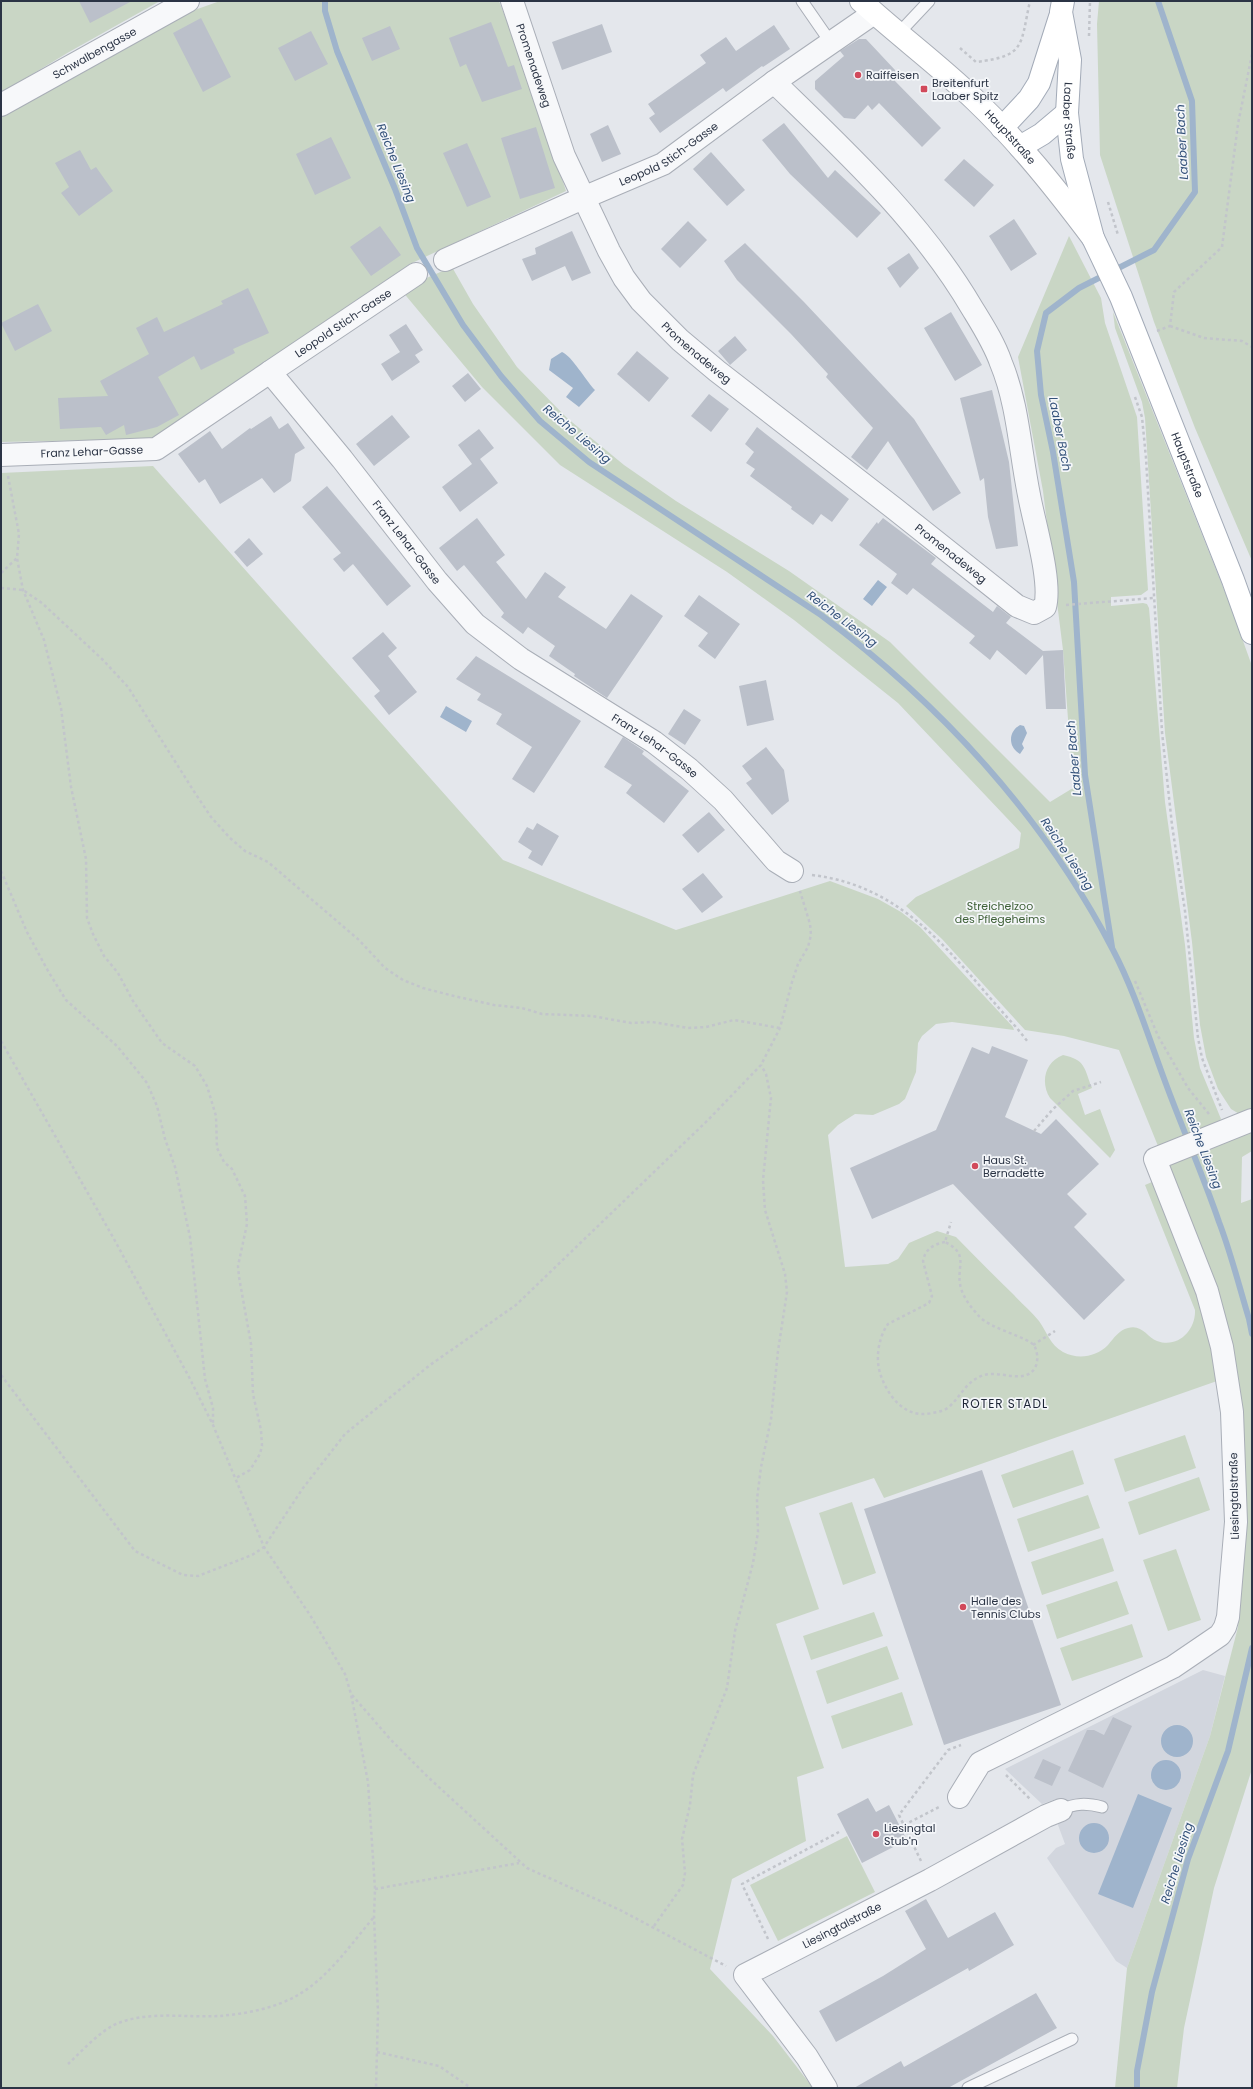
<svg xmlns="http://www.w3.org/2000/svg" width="1253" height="2089" font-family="Poppins,sans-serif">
<rect width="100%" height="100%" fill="#e4e7ec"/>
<path fill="#d2d6de" d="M 1203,1670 L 1225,1676 L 1210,1736 L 1127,1968 L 1116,1961 L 1047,1858 L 1056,1848 L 1065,1844 L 1058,1825 L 1059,1820 L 1064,1817 L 1056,1799 L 1042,1804 L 1005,1769 Z"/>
<path fill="#c9d6c5" d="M 1,1 L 160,1 L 69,52 L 1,93 Z
M 220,1 L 499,1 L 533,90 L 566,191 L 410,264 L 152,439 L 1,442 L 1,114 L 175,17 Z
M 1099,1 L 1252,1 L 1252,561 L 1195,428 L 1154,322 L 1100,155 L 1097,24 Z
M 1069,236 L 1101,298 L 1105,323 L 1137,417 L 1148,590 L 1141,595 L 1111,597 L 1111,606 L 1143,603 L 1147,604 L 1149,608 L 1165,802 L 1185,945 L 1194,1038 L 1200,1068 L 1221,1119 L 1218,1122 L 1158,1146 L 1119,1050 L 1064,1036 L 1025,1030 L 942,939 L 906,906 L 916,897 L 1019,848 L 1021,833 L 898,703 L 794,620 L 727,572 L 560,465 L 482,387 L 402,291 L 415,283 L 452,267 L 473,304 L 517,367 L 567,418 L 624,465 L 676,501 L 789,571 L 890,642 L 1050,802 L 1073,788 L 1063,650 L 1043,491 L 1018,357 Z
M 1113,312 L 1229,602 L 1252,666 L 1252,1111 L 1241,1115 L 1231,1109 L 1218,1089 L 1206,1057 L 1200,1025 L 1192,942 L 1165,733 L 1145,418 L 1142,402 L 1115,328 Z
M 153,466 L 503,860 L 676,930 L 830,881 L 878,899 L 901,912 L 920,927 L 1013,1027 L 1014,1030 L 952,1022 L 936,1024 L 922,1036 L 918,1043 L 916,1072 L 905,1099 L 899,1104 L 873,1115 L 855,1114 L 838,1125 L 828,1135 L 845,1267 L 888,1264 L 898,1259 L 909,1243 L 937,1231 L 956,1237 C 975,1256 994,1276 1014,1295 C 1022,1304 1032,1312 1039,1321 C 1047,1332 1050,1345 1063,1352 C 1078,1360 1096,1357 1108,1345 C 1114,1338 1119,1330 1128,1328 C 1142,1324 1147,1337 1157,1341 C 1178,1349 1196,1330 1195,1310 L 1145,1185 L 1152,1182 L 1207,1321 L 1217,1381 L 884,1498 L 874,1478 L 785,1507 L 819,1609 L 776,1624 L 824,1768 L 797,1777 L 806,1841 L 732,1879 L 710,1969 L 773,2036 L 813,2088 L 1,2088 L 1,473 Z
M 1063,1055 C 1086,1060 1084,1068 1092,1088 L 1078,1094 L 1085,1115 L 1100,1109 L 1115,1150 L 1110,1158 L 1050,1098 C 1040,1082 1045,1062 1063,1055 Z
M 1252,1128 L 1252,1151 L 1242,1157 L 1241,1203 L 1252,1199 L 1252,1769 L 1214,1888 L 1184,2028 L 1177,2088 L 1115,2088 L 1127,1968 L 1210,1736 L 1238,1627 L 1246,1507 L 1237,1391 L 1167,1166 Z
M 1185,1435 L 1196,1468 L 1125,1492 L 1114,1459 Z
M 1073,1450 L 1084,1484 L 1013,1508 L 1001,1475 Z
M 1199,1477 L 1210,1510 L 1139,1535 L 1128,1502 Z
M 1088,1495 L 1100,1528 L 1028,1552 L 1017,1519 Z
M 852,1502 L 876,1573 L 843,1585 L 819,1513 Z
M 1103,1538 L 1114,1571 L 1042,1595 L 1031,1562 Z
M 1176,1549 L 1201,1620 L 1168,1631 L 1143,1560 Z
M 1117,1581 L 1129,1614 L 1057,1639 L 1046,1605 Z
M 874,1612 L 883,1636 L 811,1660 L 803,1636 Z
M 1132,1624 L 1143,1657 L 1072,1681 L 1060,1648 Z
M 887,1646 L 899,1679 L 827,1704 L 816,1671 Z
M 902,1692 L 913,1725 L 842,1749 L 831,1716 Z
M 847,1836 L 875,1892 L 778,1941 L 750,1885 Z"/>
<path fill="#9fb4cc" d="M 562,352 C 572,356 586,381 595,390 L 579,407 L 566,397 L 573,388 L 549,370 L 551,359 Z
M 878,580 L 887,587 L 872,606 L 863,599 Z
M 446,706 L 472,721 L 466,732 L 440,717 Z
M 1020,725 L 1024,726 L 1027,733 L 1022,744 L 1024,748 L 1020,754 C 1008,747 1008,732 1020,725 Z
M1161 1741a16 16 0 1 1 32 0a16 16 0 1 1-32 0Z
M1151 1775a15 15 0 1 1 30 0a15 15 0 1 1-30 0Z
M 1138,1794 L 1172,1808 L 1133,1908 L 1098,1894 Z
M1079 1838a15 15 0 1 1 30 0a15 15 0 1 1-30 0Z"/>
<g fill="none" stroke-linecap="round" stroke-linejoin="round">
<path stroke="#9fb4cc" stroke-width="6" d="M 325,1 L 325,11 L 337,51 L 395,189 L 417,248 L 463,325 L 501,376 L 540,421 L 589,462 L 821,615 C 941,704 1044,817 1113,950 C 1135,992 1149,1039 1166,1084 C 1183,1130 1203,1175 1219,1222 C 1231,1253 1239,1286 1249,1319 L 1252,1334
M 1112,947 L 1085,775 L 1074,582 L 1053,452 L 1041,395 L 1037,351 L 1046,313 L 1079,288 L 1154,250 L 1195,192 L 1192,101 L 1158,1
M 1137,2088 L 1137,2071 L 1152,1992 L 1188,1859 L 1228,1751 L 1252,1648"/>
</g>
<path fill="#bbc0ca" d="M 79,1 L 132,1 L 90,23 Z
M 201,18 L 231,77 L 203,92 L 173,33 Z
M 491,22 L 508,67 L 514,65 L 522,89 L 482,102 L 466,64 L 460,67 L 449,38 Z
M 602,24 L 612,52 L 562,70 L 552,42 Z
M 774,25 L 790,49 L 763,67 L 762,66 L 726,92 L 723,88 L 660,133 L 649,118 L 655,114 L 648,104 L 706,63 L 700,55 L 726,37 L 736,51 Z
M 390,26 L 400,49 L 372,61 L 362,38 Z
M 311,31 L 328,64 L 295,81 L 278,48 Z
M 859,39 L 866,39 L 895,70 L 895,81 L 941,128 L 922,147 L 879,103 L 872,110 L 868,105 L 855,119 L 844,118 L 815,89 L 815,81 L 844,56 L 840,51 Z
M 784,123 L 828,178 L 835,170 L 881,213 L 857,238 L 790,174 L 762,140 Z
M 608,125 L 621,154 L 602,162 L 590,134 Z
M 536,127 L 555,188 L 520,199 L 501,138 Z
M 331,137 L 351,178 L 315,195 L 296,154 Z
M 467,143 L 491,197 L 467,207 L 443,153 Z
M 80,150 L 91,170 L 96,167 L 113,191 L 79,216 L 61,193 L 69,187 L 55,163 Z
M 711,152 L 745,190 L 727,206 L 693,169 Z
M 964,159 L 994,185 L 974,207 L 944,180 Z
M 1014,219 L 1037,254 L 1011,271 L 989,236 Z
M 688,221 L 707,240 L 680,268 L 661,249 Z
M 380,226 L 401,255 L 371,276 L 350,247 Z
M 572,231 L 591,273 L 572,281 L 565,266 L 532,281 L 522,259 L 536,254 L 535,248 Z
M 745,243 L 804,302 L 914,419 L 961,493 L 933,511 L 888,441 L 867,470 L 851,457 L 873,428 L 826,377 L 828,374 L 791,334 L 737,280 L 724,261 Z
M 909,253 L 919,268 L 900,288 L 887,268 Z
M 248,288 L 269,333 L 233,349 L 235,353 L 201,370 L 194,356 L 158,377 L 179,415 L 157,427 L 126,435 L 124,425 L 106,435 L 101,427 L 60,429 L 58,398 L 108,396 L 100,381 L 149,354 L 136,328 L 157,317 L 164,332 L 223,304 L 221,301 Z
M 38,304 L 52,331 L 15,351 L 1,323 Z
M 951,312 L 982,365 L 955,381 L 924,328 Z
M 406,324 L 423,350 L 415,355 L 420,362 L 392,381 L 381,364 L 400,352 L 389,335 Z
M 735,336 L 747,350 L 730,365 L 718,351 Z
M 637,351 L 669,378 L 649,402 L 617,374 Z
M 468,373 L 481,389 L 465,402 L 452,386 Z
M 992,390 L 1009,462 L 1018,546 L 996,549 L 988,517 L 984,478 L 980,481 L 960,398 Z
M 709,394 L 729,409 L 711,432 L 691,416 Z
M 392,415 L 410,437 L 374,466 L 356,444 Z
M 271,416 L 279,429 L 288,423 L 305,448 L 295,454 L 291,481 L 274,493 L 262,478 L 220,504 L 205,479 L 199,483 L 178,454 L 210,431 L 222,449 L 250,428 L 251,429 Z
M 757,427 L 849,499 L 832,522 L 821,514 L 813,525 L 791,509 L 792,507 L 750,476 L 755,469 L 746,463 L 754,452 L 745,444 Z
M 479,429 L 494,448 L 480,459 L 498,483 L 460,512 L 442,487 L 472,464 L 458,445 Z
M 327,486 L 411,586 L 387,606 L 353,564 L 344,572 L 333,559 L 341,553 L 302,507 Z
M 477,518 L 505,555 L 496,562 L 526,599 L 545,572 L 566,587 L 558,597 L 606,629 L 631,594 L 663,616 L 607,698 L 574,676 L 575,674 L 549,656 L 555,646 L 528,627 L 523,634 L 501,617 L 504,613 L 464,565 L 457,571 L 439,548 Z
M 883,518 L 936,558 L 931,564 L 993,612 L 997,606 L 1011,617 L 1006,623 L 1043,651 L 1063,650 L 1066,709 L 1046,709 L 1043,655 L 1026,675 L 997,650 L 990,660 L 969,643 L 975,636 L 913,588 L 907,595 L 891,583 L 897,574 L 859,545 L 877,522 L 878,524 Z
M 249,538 L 263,554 L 247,567 L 234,552 Z
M 699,595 L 740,624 L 715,659 L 698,646 L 708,633 L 684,616 Z
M 383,632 L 397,648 L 388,656 L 417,692 L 389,715 L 374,696 L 380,691 L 352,658 Z
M 476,656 L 581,721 L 534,793 L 512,779 L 532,747 L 496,724 L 502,714 L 477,700 L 481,694 L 456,679 Z
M 766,680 L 774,720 L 747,726 L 739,686 Z
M 684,709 L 701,720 L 685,745 L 668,734 Z
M 623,737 L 644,751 L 642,754 L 689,791 L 664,823 L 626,793 L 632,785 L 604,767 Z
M 766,747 L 784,770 L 789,801 L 772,815 L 746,783 L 752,779 L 742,766 Z
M 709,812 L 725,830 L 698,853 L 682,835 Z
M 537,823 L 559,836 L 542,866 L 528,858 L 532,851 L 518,842 L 527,827 L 533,830 Z
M 703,873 L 723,897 L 702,913 L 682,889 Z
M 992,1046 L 1028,1060 L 1005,1117 L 1041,1134 L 1056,1119 L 1099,1164 L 1067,1194 L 1087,1214 L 1074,1227 L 1125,1280 L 1084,1320 L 953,1184 L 872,1219 L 850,1168 L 936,1130 L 972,1047 L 989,1054 Z
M 982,1470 L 1061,1705 L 944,1745 L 864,1509 Z
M 1113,1717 L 1132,1726 L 1103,1788 L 1068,1771 L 1087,1730 L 1094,1730 L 1104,1735 Z
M 1043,1759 L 1061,1767 L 1052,1786 L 1034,1778 Z
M 868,1798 L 876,1812 L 889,1805 L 907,1840 L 862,1863 L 837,1814 Z
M 926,1899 L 948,1938 L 995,1912 L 1014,1945 L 969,1971 L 968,1968 L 836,2042 L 819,2011 L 883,1976 L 926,1949 L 905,1911 Z
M 1036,1993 L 1057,2028 L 948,2088 L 854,2088 L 901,2061 L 904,2067 Z"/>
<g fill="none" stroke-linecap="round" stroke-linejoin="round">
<defs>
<path id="lane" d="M 802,1 L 831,43
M 898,34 L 929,1
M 1061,1810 C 1075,1803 1087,1803 1102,1807
M 968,2088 L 1072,2039"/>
<g id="street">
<path id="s1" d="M 512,1 L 564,156 L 609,251 L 624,278 L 641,301 L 680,340 L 717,371 L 895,509 L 1017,606 L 1034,613 L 1045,607 C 1052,581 1034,523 1029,495 C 1020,451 1018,404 1001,363 C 994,343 983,326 972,308 C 921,221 846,152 774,82"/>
<path id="s2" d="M 1,105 L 188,1"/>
<path id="s3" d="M 445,260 L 583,198 L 663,164 L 774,82 L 874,13"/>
<path id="s4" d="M 270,372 L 416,274"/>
<path id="s5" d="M 1,455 L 156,449 L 270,372 L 342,459 L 437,581 L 475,624 L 521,659 L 654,742 L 689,769 L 723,800 L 776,861 L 792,871"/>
<path d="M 959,1797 L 980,1763 L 1173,1667 L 1220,1635 L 1225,1627 L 1228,1617 L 1236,1522 L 1232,1412 L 1222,1347 L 1207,1291 L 1155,1159 L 1252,1120"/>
<path id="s6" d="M 826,2088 L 807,2057 L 745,1975 L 930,1880 L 1046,1816 L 1061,1810"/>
</g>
<g id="secondary">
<path id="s7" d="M 861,1 C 898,35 939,65 975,100 C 1019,142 1057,190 1093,238"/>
</g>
<g id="primary">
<path id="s8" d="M 1063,1 L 1061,12 L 1070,60 L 1067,113 L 1072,159 L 1093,238 L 1121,297 L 1233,580 L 1252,633"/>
<path d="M 1002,128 L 1029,99 L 1039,83 L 1060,17"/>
<path d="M 1020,147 L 1042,134 L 1067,113"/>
</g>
</defs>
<use href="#lane" stroke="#a9aeb7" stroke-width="13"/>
<use href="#street" stroke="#a9aeb7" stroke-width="24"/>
<use href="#secondary" stroke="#a9aeb7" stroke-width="24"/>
<use href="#primary" stroke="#a3abb8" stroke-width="24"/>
<path stroke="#c2c5cb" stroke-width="2.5" stroke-dasharray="3 3" stroke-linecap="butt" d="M 1089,36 L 1090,1
M 960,48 L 976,62 C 1026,56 1020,46 1030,1
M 1108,202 L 1118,235
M 1170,326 L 1204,338 L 1242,341 L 1252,347
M 1157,331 L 1170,326 L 1174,292 L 1222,247 L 1238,124 L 1252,54
M 1135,397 L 1142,417 L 1146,458 L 1162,732 L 1172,825 L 1185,911 L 1198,1038 L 1202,1058 L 1222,1110
M 8,476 L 19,534 L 17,558 L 23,590 L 44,640 L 61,708 L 71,787 L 86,859 L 87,918 L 93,934 L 104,956 L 118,973 L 133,1001 L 162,1043 L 195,1066 L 207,1086 L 216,1116 L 217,1148 L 224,1162 L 232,1169 L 245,1196 L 247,1224 L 238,1266 L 239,1277 L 251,1344 L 253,1394 L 261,1430 L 262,1446 L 260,1454 L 250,1470 L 236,1478
M 1,573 L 17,558
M 1,588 L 23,590 L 42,603 L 103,660 L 128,687 L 195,793 L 211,817 L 230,838 L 245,851 L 268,862 L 359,940 L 385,968 L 403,980 L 423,988 L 454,996 L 494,1005 L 522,1008 L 542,1014 L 592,1016 L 631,1023 L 652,1022 L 688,1028 L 706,1027 L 734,1020 L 780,1028
M 1066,605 L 1153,598
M 1,871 L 27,932 L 48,971 L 66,1000 L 117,1046 L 135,1068 L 147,1083 L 157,1106 L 165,1139 L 175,1167 L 190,1237 L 205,1379 L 213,1408 L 213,1423
M 812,875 C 910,887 954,960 1016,1027 L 1028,1042
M 1135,981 L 1158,1036 L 1188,1088 L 1209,1114
M 1,1041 L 114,1239 L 189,1377 L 213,1425 L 264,1547 L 310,1615 L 345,1674 L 351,1694 L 368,1782 L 375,1889 L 374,1916 L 378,2012 L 376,2088
M 1034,1131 L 1053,1109 L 1073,1091 L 1101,1082
M 945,1242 C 934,1244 925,1249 923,1261 L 932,1296 L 929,1303 L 888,1324 C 878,1338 875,1360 881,1376 C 889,1398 906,1419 932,1413 C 938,1412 944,1411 949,1407 C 962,1395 966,1381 984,1375 C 1001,1370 1024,1385 1035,1368 C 1038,1362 1038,1354 1035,1347 C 1031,1337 990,1330 978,1315 C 970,1306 962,1296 960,1284 C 957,1265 969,1254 945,1242 L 951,1222
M 1033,1345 L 1055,1331
M 1,1375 L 135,1551 L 183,1575 L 198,1576 L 252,1555 L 264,1547 L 303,1488 L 345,1434 L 430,1365 L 516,1305 L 708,1120 L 761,1065 L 780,1028 L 792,982 L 798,964 L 808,947 L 811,935 L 810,924 L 800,891
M 352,1695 L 391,1740 L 429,1778 L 527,1868 L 620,1910 L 726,1966
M 1006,1775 L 1031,1800
M 904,1825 L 941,1806
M 921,1861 L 899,1815 L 948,1750 L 961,1745
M 375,1889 L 519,1863
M 654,1926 L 683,1885 L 685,1873 L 682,1839 L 690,1805 L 693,1775 L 727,1688 L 735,1631 L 753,1563 L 758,1532 L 757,1499 L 761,1467 L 771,1419 L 778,1351 L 787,1292 L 785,1274 L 765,1210 L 763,1180 L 771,1098 L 766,1074 L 761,1065
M 768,1939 L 742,1884 L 839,1832
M 377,2052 L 439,2066 L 471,2088
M 68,2064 C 82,2051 97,2034 114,2025 C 146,2010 185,2018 219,2016 C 245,2014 276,2008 298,1995 C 329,1977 351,1944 374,1917"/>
<use href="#lane" stroke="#f7f8fa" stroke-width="11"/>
<use href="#street" stroke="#f7f8fa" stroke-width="22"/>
<use href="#secondary" stroke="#fff" stroke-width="22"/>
<use href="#primary" stroke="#fff" stroke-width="22"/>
</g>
<g fill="#d1495b" stroke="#f4f6f9" stroke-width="1.5">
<circle cx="858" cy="75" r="4"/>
<rect x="920" y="85" width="8" height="8" rx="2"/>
<circle cx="975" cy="1166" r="4"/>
<circle cx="963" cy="1607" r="4"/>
<circle cx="876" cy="1834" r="4"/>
</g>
<g text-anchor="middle" stroke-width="3.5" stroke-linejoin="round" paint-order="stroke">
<g font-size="11" fill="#2b3445" stroke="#f4f6f9">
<text dy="4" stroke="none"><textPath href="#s2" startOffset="107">Schwalbengasse</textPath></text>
<text dy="4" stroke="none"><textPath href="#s1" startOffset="68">Promenadeweg</textPath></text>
<text dy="4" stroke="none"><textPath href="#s8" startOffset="121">Laaber Straße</textPath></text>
<text dy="4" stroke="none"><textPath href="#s7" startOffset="202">Hauptstraße</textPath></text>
<text dy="4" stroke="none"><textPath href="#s3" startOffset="248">Leopold Stich-Gasse</textPath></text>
<text dy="4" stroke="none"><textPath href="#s4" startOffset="88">Leopold Stich-Gasse</textPath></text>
<text dy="4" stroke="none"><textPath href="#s1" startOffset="404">Promenadeweg</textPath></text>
<text dy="4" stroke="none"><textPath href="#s5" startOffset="91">Franz Lehar-Gasse</textPath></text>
<text dy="4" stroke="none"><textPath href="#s8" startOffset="487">Hauptstraße</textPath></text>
<text dy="4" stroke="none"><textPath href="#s5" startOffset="511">Franz Lehar-Gasse</textPath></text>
<text dy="4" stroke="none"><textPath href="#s1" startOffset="728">Promenadeweg</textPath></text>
<text dy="4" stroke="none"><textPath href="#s5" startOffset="835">Franz Lehar-Gasse</textPath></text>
<text transform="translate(1234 1496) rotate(-91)" y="4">Liesingtalstraße</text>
<text dy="4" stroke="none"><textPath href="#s6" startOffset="248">Liesingtalstraße</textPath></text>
</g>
<g font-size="11" fill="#2b3445" stroke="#f4f6f9" text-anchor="start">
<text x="866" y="79">Raiffeisen</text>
<text x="932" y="87">Breitenfurt<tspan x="932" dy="13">Laaber Spitz</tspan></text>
<text x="983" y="1164">Haus St.<tspan x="983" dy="13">Bernadette</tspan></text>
<text x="971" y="1605">Halle des<tspan x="971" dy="13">Tennis Clubs</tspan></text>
<text x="884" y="1832">Liesingtal<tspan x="884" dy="13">Stub'n</tspan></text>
</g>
<g font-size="11" fill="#3f6138" stroke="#f4f6f9">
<text x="1000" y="910">Streichelzoo<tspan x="1000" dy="13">des Pflegeheims</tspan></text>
</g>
<g font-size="12" font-style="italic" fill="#34527a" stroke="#f4f6f9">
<text transform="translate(1182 142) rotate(-93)" y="4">Laaber Bach</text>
<text transform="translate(396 163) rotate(68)" y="4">Reiche Liesing</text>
<text transform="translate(577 434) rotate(40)" y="4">Reiche Liesing</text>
<text transform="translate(1060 434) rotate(79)" y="4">Laaber Bach</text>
<text transform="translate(842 619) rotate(37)" y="4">Reiche Liesing</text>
<text transform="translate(1074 758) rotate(-95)" y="4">Laaber Bach</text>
<text transform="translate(1067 854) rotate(56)" y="4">Reiche Liesing</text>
<text transform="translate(1203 1149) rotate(69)" y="4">Reiche Liesing</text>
<text transform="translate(1177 1863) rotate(-73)" y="4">Reiche Liesing</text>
</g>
<g font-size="12" letter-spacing="1" fill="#1d2536" stroke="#f4f6f9">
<text x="1005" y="1408">ROTER STADL</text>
</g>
</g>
<rect width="1253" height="2089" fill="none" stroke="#2b3445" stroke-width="4"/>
</svg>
